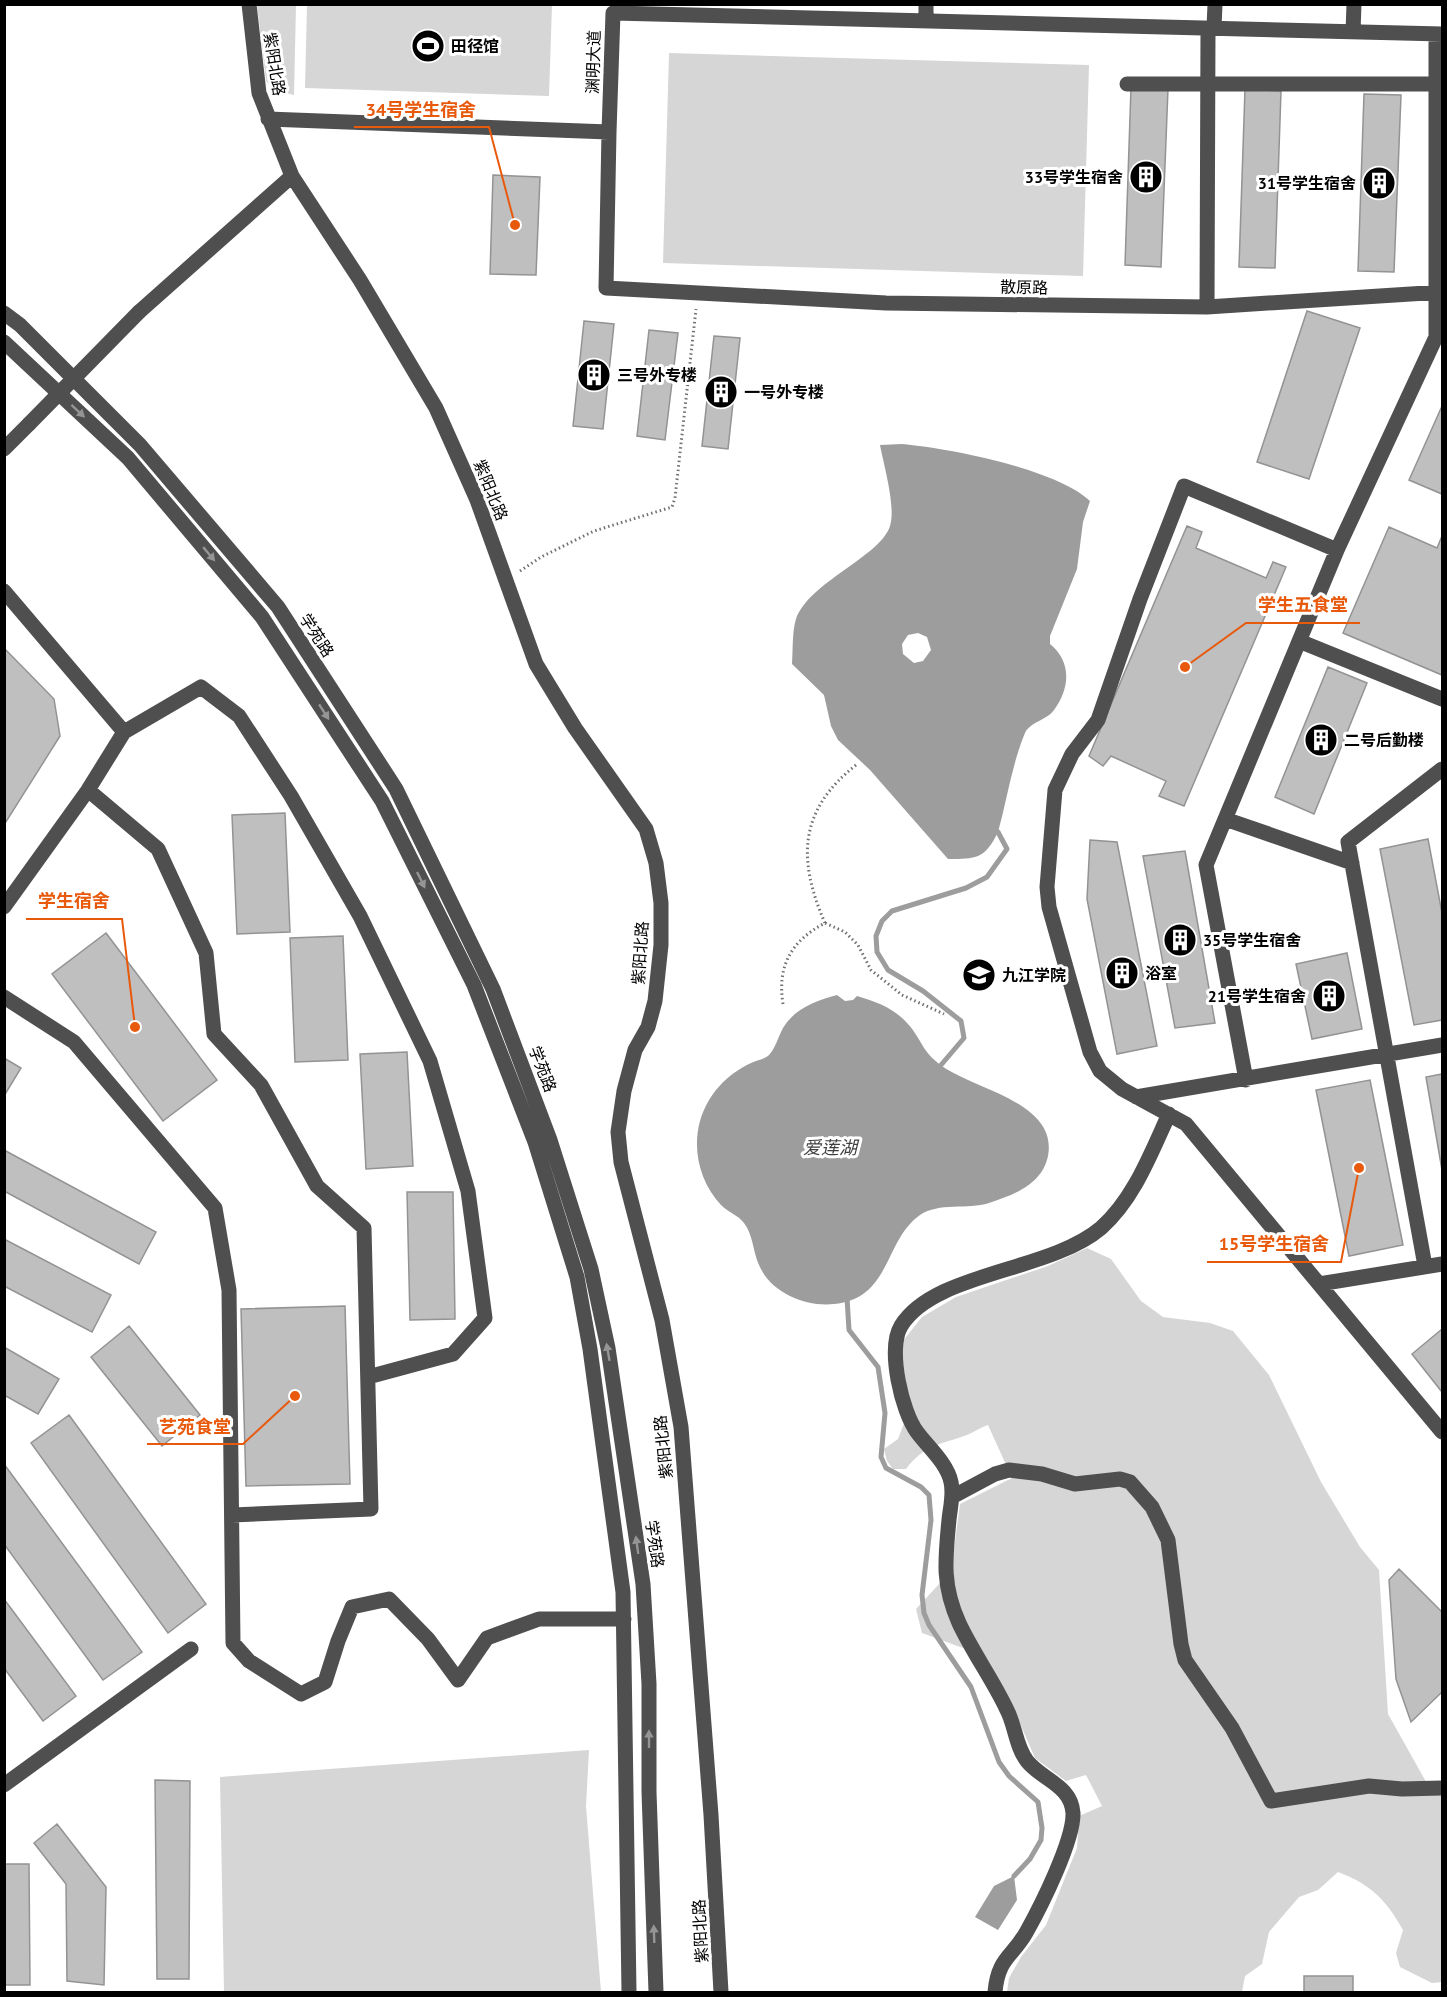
<svg xmlns="http://www.w3.org/2000/svg" width="1447" height="1997" font-family="'PT Sans','Noto Sans SC',sans-serif">
<rect width="100%" height="100%" fill="#fff"/>
<path fill="#d6d6d6" d="M 257,5 L 296,5 L 294,95 L 276,91 L 266,81 Z
M 307,5 L 552,5 L 549,96 L 305,88 Z
M 669,53 L 1089,65 L 1083,276 L 663,263 Z
M 1087,1248 L 1111,1259 L 1141,1301 L 1163,1317 L 1210,1323 L 1233,1331 L 1269,1375 L 1321,1482 L 1360,1547 L 1379,1570 L 1388,1714 L 1425,1780 L 1442,1797 L 1442,1982 L 1432,1983 L 1400,1967 L 1396,1953 L 1403,1930 C 1386,1900 1372,1885 1338,1872 L 1318,1890 L 1299,1897 L 1269,1932 L 1262,1964 L 1245,1976 L 1242,1992 L 1007,1992 L 1009,1978 L 1021,1957 L 1046,1925 L 1077,1848 L 1079,1816 L 1102,1806 L 1086,1775 L 1066,1781 L 1035,1758 L 1015,1712 L 971,1651 L 922,1633 L 916,1609 L 951,1571 L 960,1504 L 1012,1478 L 988,1425 C 981,1427 974,1432 967,1435 C 940,1445 925,1444 906,1469 L 893,1469 L 887,1461 L 884,1449 L 898,1439 L 911,1405 L 903,1375 L 902,1342 L 922,1317 L 956,1297 L 1048,1266 Z
M 589,1750 L 586,1806 L 601,1992 L 224,1992 L 220,1777 Z"/>
<path fill="#9d9d9d" fill-rule="evenodd" d="M 902,444 C 948,448 1057,469 1090,501 L 1083,522 L 1077,569 L 1050,636 L 1050,644 C 1072,662 1070,688 1054,710 C 1047,720 1030,722 1025,733 C 1012,764 1007,800 998,832 C 985,859 976,859 948,859 L 870,770 L 838,740 L 831,726 L 824,695 L 792,664 C 793,650 792,632 796,619 C 809,582 880,557 890,526 C 896,507 884,466 880,445 ZM 918,633 L 927,637 L 931,650 L 923,661 L 914,663 L 903,654 L 902,644 L 908,635 Z
M 837,995 L 845,1001 L 853,1000 L 857,996 C 877,1002 894,1008 908,1024 C 923,1041 921,1051 942,1066 C 975,1090 1058,1102 1048,1156 C 1042,1185 1013,1195 989,1203 C 967,1210 939,1202 920,1215 C 884,1240 891,1299 834,1304 C 805,1307 771,1293 759,1265 C 753,1252 753,1234 744,1223 C 738,1215 728,1212 721,1205 C 700,1183 692,1150 700,1121 C 708,1094 726,1075 751,1063 C 757,1060 765,1059 769,1055 C 776,1047 778,1037 783,1028 C 795,1008 816,1001 837,995 Z
M 1014,1876 L 1017,1900 L 998,1930 L 975,1917 L 994,1886 Z"/>
<g fill="none" stroke-linecap="round" stroke-linejoin="round">
<path stroke="#9d9d9d" stroke-width="5" d="M 941,1065 L 964,1038 L 961,1021 L 923,991 L 888,970 L 877,952 L 876,936 L 882,921 L 892,911 L 966,888 L 987,877 L 1007,849 L 998,832
M 847,1298 L 849,1330 L 878,1367 L 885,1413 L 881,1457 L 886,1468 L 921,1487 L 929,1495 L 931,1520 L 922,1595 L 924,1613 L 929,1625 L 971,1687 L 999,1762 L 1009,1776 L 1038,1802 L 1042,1828 L 1041,1840 L 1030,1859 L 1014,1876"/>
</g>
<path fill="#bfbfbf" stroke="#939393" stroke-width="1.5" d="M 1131,88 L 1168,89 L 1161,267 L 1125,265 Z
M 1245,89 L 1281,91 L 1275,268 L 1239,267 Z
M 1364,94 L 1401,95 L 1394,272 L 1358,271 Z
M 493,175 L 540,177 L 536,275 L 490,274 Z
M 1307,311 L 1360,328 L 1309,479 L 1257,462 Z
M 584,321 L 614,324 L 603,429 L 573,426 Z
M 649,330 L 678,333 L 665,440 L 637,436 Z
M 714,336 L 740,338 L 728,449 L 702,446 Z
M 1442,406 L 1442,494 L 1409,480 Z
M 1187,526 L 1202,532 L 1196,548 L 1266,578 L 1273,562 L 1286,567 L 1184,806 L 1159,796 L 1166,781 L 1111,756 L 1103,766 L 1089,756 Z
M 1389,527 L 1437,548 L 1442,536 L 1442,675 L 1343,633 Z
M 4,648 L 54,699 L 60,736 L 4,825 Z
M 1328,667 L 1367,683 L 1314,814 L 1275,797 Z
M 285,813 L 290,932 L 237,934 L 232,815 Z
M 1428,839 L 1442,913 L 1442,1020 L 1414,1025 L 1380,849 Z
M 1090,840 L 1117,842 L 1157,1046 L 1117,1054 L 1087,899 Z
M 1185,851 L 1215,1023 L 1175,1028 L 1143,856 Z
M 106,933 L 217,1080 L 163,1121 L 52,974 Z
M 343,936 L 348,1060 L 295,1062 L 290,938 Z
M 1347,953 L 1362,1029 L 1312,1039 L 1296,964 Z
M 407,1052 L 413,1166 L 366,1169 L 360,1054 Z
M 4,1058 L 21,1068 L 4,1096 Z
M 1442,1074 L 1442,1170 L 1426,1077 Z
M 1370,1080 L 1403,1245 L 1349,1256 L 1316,1090 Z
M 4,1150 L 156,1232 L 139,1264 L 4,1191 Z
M 407,1192 L 453,1192 L 455,1319 L 410,1320 Z
M 4,1239 L 111,1295 L 92,1332 L 4,1286 Z
M 345,1306 L 350,1484 L 246,1486 L 241,1309 Z
M 129,1326 L 200,1415 L 162,1446 L 91,1357 Z
M 1442,1329 L 1442,1392 L 1412,1354 Z
M 4,1347 L 59,1379 L 38,1414 L 4,1395 Z
M 69,1415 L 206,1604 L 168,1633 L 31,1443 Z
M 4,1464 L 142,1652 L 103,1680 L 4,1544 Z
M 1399,1569 L 1442,1612 L 1442,1692 L 1411,1722 L 1396,1679 L 1389,1580 Z
M 4,1599 L 76,1696 L 43,1721 L 4,1668 Z
M 155,1780 L 190,1781 L 189,1979 L 157,1979 Z
M 57,1824 L 106,1887 L 104,1985 L 67,1981 L 66,1884 L 34,1843 Z
M 4,1864 L 29,1864 L 30,1985 L 4,1985 Z
M 1304,1976 L 1353,1976 L 1353,1992 L 1304,1992 Z"/>
<g fill="none" stroke-linecap="round" stroke-linejoin="round">
<path stroke="#717171" stroke-width="3" stroke-dasharray="1.5 3" stroke-linecap="butt" d="M 520,571 L 541,557 L 594,531 L 672,507 L 675,498 L 696,309
M 825,923 C 797,859 799,810 856,765
M 783,1004 C 777,966 791,941 825,923 L 845,932 L 858,945 L 871,970 L 902,995 L 944,1014"/>
<path stroke="#4f4f4f" stroke-width="15" d="M 249,4 L 259,93 L 292,176 L 360,280 L 436,408 L 477,500 L 536,664 L 575,728 L 646,829 L 656,863 L 661,903 L 661,945 L 655,1001 L 648,1027 L 635,1050 L 624,1091 L 618,1132 L 621,1162 L 662,1320 L 681,1427 L 711,1815 L 721,1992
M 926,21 L 926,4
M 1214,28 L 1215,4
M 1353,32 L 1354,4
M 1127,84 L 1442,84
M 268,119 L 609,132 L 613,13 L 1442,34
M 609,132 L 606,288 L 886,303 L 1207,307 L 1442,292
M 1207,307 L 1208,28
M 139,312 L 292,176
M 4,313 L 20,325 L 140,445 L 278,607 L 396,789 L 493,989 L 550,1140 L 591,1269 L 608,1348 L 643,1584 L 649,1684 L 649,1792 L 656,1992
M 4,342 L 128,458 L 262,617 L 382,801 L 474,985 L 535,1142 L 577,1277 L 590,1349 L 623,1592 L 629,1992
M 4,449 L 29,424
M 1337,550 L 1184,486 L 1140,599 L 1098,720 L 1072,754 L 1055,790 L 1047,887 L 1049,907 L 1090,1052 L 1100,1071 L 1122,1089 L 1186,1124 L 1442,1432
M 4,591 L 124,732 L 88,790 L 4,907
M 1299,641 L 1442,699
M 124,732 L 201,687 L 239,716 L 291,796 L 360,916 L 430,1061 L 468,1191 L 485,1318 L 453,1354 L 368,1377
M 88,790 L 158,849 L 206,953 L 214,1034 L 261,1085 L 317,1186 L 364,1228 L 371,1509 L 232,1515
M 1225,819 L 1352,863
M 4,997 L 74,1042 L 215,1208 L 229,1290 L 233,1643 L 249,1661 L 301,1694 L 325,1682 L 338,1641 L 352,1607 L 389,1599 L 428,1639 L 458,1680 L 487,1638 L 539,1619 L 624,1619
M 1246,1080 L 1206,865 L 1337,550 L 1436,337 L 1436,34
M 1136,1097 L 1442,1045
M 1425,1266 L 1348,842 L 1442,769
M 1319,1284 L 1442,1264
M 952,1497 L 995,1474 L 1009,1470 L 1042,1474 L 1075,1484 L 1120,1479 L 1130,1482 L 1152,1507 L 1168,1540 L 1181,1644 L 1185,1660 L 1232,1728 L 1271,1801 L 1369,1786 L 1402,1789 L 1442,1788
M 4,1785 L 191,1649
M 995,1992 C 998,1957 1013,1957 1027,1931 C 1041,1906 1074,1840 1073,1813 C 1071,1785 1042,1780 1027,1761 C 1016,1747 1015,1725 1007,1710 C 993,1680 973,1653 959,1623 C 942,1585 945,1560 949,1520 C 950,1508 954,1495 951,1482 C 947,1463 928,1447 917,1432 C 902,1412 887,1349 901,1326 C 934,1272 1049,1272 1101,1228 C 1134,1199 1151,1153 1169,1114"/>
<path stroke="#4f4f4f" stroke-width="15" d="M 29,424 L 139,312"/>
</g>
<defs><path id="oneway-solid" d="M-6-.8H1V-3.2L6.5 0L1 3.2V.8H-6Z" transform="scale(1.5)"/></defs>
<g fill="#959595">
<use href="#oneway-solid" transform="translate(78 411) rotate(43)"/>
<use href="#oneway-solid" transform="translate(209 554) rotate(50)"/>
<use href="#oneway-solid" transform="translate(324 712) rotate(57)"/>
<use href="#oneway-solid" transform="translate(421 880) rotate(64)"/>
<use href="#oneway-solid" transform="translate(608 1352) rotate(-100)"/>
<use href="#oneway-solid" transform="translate(637 1545) rotate(-98)"/>
<use href="#oneway-solid" transform="translate(649 1739) rotate(-90)"/>
<use href="#oneway-solid" transform="translate(654 1934) rotate(-92)"/>
</g>
<defs>
<symbol id="stadium-disc" viewBox="-11 -11 22 22"><circle r="9.5" fill="#000" stroke="#fff"/><path d="M0-5a6.5 5 0 1 0 0 10a6.5 5 0 1 0 0-10ZM-3.5-1.8h7v3.6h-7Z" fill="#fff"/></symbol>
<symbol id="building-disc" viewBox="-11 -11 22 22"><circle r="9.5" fill="#000" stroke="#fff"/><path d="M-4-6H4V6H1V3H-1V6H-4ZM-2.5-4.3h1.7v1.8h-1.7ZM.8-4.3h1.7v1.8H.8ZM-2.5-1h1.7V.8h-1.7ZM.8-1h1.7V.8H.8Z" fill="#fff"/></symbol>
<symbol id="university-disc" viewBox="-11 -11 22 22"><circle r="9.5" fill="#000" stroke="#fff"/><path d="M0-5L7-2L0 1L-7-2ZM-4 1L0 2.5L4 1V4Q0 6-4 4Z" fill="#fff"/></symbol>
</defs>
<g fill-rule="evenodd">
<use href="#stadium-disc" x="409" y="27" width="38" height="38"/>
<use href="#building-disc" x="1127" y="158" width="38" height="38"/>
<use href="#building-disc" x="1360" y="164" width="38" height="38"/>
<use href="#building-disc" x="575" y="356" width="38" height="38"/>
<use href="#building-disc" x="702" y="373" width="38" height="38"/>
<use href="#building-disc" x="1302" y="721" width="38" height="38"/>
<use href="#building-disc" x="1161" y="921" width="38" height="38"/>
<use href="#building-disc" x="1103" y="954" width="38" height="38"/>
<use href="#university-disc" x="960" y="956" width="38" height="38"/>
<use href="#building-disc" x="1310" y="977" width="38" height="38"/>
</g>
<g text-anchor="middle" stroke-width="6" stroke-linejoin="round" paint-order="stroke">
<g font-size="16" font-weight="bold" fill="#000" stroke="#fff" text-anchor="start">
<text x="451" y="52">田径馆</text>
<text x="1123" y="183" text-anchor="end">33号学生宿舍</text>
<text x="1356" y="189" text-anchor="end">31号学生宿舍</text>
<text x="617" y="381">三号外专楼</text>
<text x="744" y="398">一号外专楼</text>
<text x="1344" y="746">二号后勤楼</text>
<text x="1203" y="946">35号学生宿舍</text>
<text x="1145" y="979">浴室</text>
<text x="1002" y="981">九江学院</text>
<text x="1306" y="1002" text-anchor="end">21号学生宿舍</text>
</g>
<g font-size="16" fill="#000" stroke="#fff">
<text transform="translate(593 62) rotate(-88)" y="6">渊明大道</text>
<text transform="translate(275 64) rotate(81)" y="6">紫阳北路</text>
<text transform="translate(1024 287) rotate(1)" y="6">散原路</text>
<text transform="translate(491 490) rotate(68)" y="6">紫阳北路</text>
<text transform="translate(317 635) rotate(57)" y="6">学苑路</text>
<text transform="translate(640 953) rotate(-86)" y="6">紫阳北路</text>
<text transform="translate(543 1069) rotate(69)" y="6">学苑路</text>
<text transform="translate(663 1447) rotate(-96)" y="6">紫阳北路</text>
<text transform="translate(655 1544) rotate(82)" y="6">学苑路</text>
<text transform="translate(700 1931) rotate(-93)" y="6">紫阳北路</text>
</g>
<g font-size="18" font-style="italic" fill="#3e3e3e" stroke="#fff">
<text x="830" y="1154">爱莲湖</text>
</g>
</g>
<path fill="none" stroke="#e8590c" stroke-width="2" d="M515 225L489 127H354M1185 667L1246 623H1360M135 1027L122 919H26M1359 1168L1341 1262H1207M295 1396L243 1444H147"/>
<g fill="#e8590c" stroke="#fff" stroke-width="2">
<circle cx="515" cy="225" r="6"/>
<circle cx="1185" cy="667" r="6"/>
<circle cx="135" cy="1027" r="6"/>
<circle cx="1359" cy="1168" r="6"/>
<circle cx="295" cy="1396" r="6"/>
</g>
<g font-size="18" text-anchor="middle" font-weight="bold" fill="#e8590c" stroke="#fff" stroke-width="6" stroke-linejoin="round" paint-order="stroke">
<text x="421" y="116">34号学生宿舍</text>
<text x="1303" y="611">学生五食堂</text>
<text x="74" y="907">学生宿舍</text>
<text x="1274" y="1250">15号学生宿舍</text>
<text x="195" y="1433">艺苑食堂</text>
</g>
<rect width="1447" height="1997" fill="none" stroke="#000000" stroke-width="12"/>
</svg>
